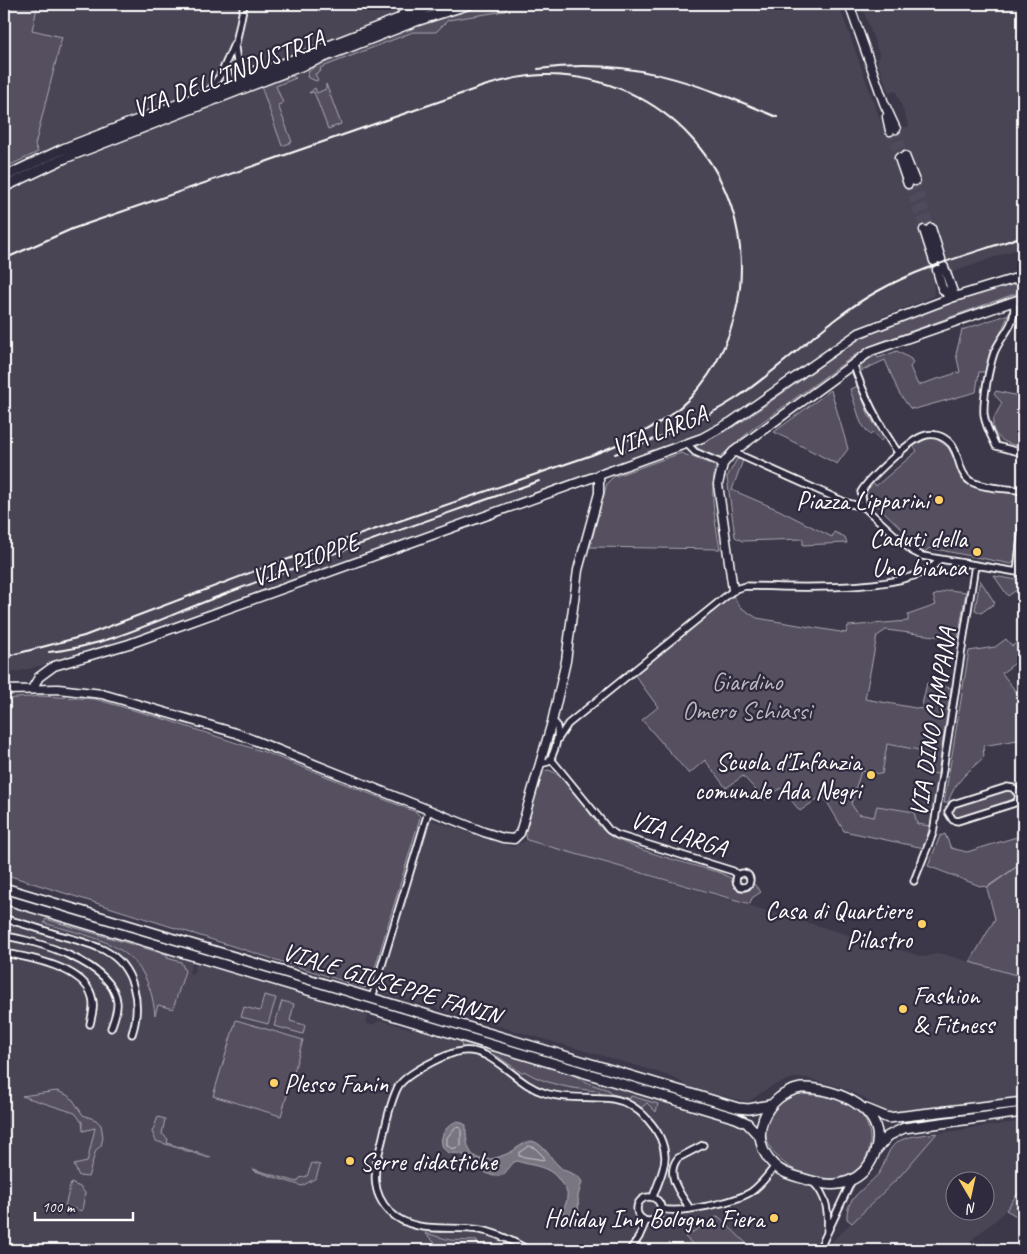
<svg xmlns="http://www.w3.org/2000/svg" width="1027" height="1254" font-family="Caveat,sans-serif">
<rect width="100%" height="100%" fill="#3c3749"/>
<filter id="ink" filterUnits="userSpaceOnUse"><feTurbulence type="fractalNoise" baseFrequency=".02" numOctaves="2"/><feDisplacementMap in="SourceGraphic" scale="10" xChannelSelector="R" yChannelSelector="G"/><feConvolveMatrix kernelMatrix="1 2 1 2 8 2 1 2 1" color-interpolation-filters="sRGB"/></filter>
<g filter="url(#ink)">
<path fill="#494455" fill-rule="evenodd" d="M 4,4 L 420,4 L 4,168 Z
M 498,4 L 842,4 L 839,5 L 885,133 L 909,126 L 896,91 L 889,93 L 877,62 L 879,54 L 861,4 L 1023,4 L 1023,247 L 951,273 L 949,266 L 933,271 L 934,295 L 930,298 L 884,316 L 855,330 L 740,412 L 684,440 L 112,648 L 4,675 L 4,193 L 95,151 L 415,25 L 469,8 Z
M 826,704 L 943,743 L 928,837 L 924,848 L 844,831 L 823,794 Z
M 420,816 L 513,847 L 527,840 L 924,957 L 940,953 L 1023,977 L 1023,1097 L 891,1114 L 878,1109 L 864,1098 L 841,1087 L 806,1078 L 793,1078 L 772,1086 L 748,1102 L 693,1089 L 674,1078 L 641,1067 L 365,988 L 370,984 Z
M 4,903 L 193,961 L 189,973 L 193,974 L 198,957 L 370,1008 L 366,1023 L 372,1025 L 380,1020 L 412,1029 L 415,1019 L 747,1123 L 769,1160 L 812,1181 L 824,1215 L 819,1243 L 814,1250 L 500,1250 L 476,1244 L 477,1241 L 450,1240 L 426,1233 L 439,1250 L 4,1250 Z
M 1023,1121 L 1023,1186 L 1001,1216 L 959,1250 L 823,1250 L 901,1175 L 937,1133 ZM 954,1182 L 984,1182 L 984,1212 L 954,1212 Z"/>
<path fill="#555060" stroke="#aaa8b0" d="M 4,4 L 38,4 L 32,30 L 62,37 L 35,145 L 38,152 L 4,168 Z
M 505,5 L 507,7 L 505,11 L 448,20 L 436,32 L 413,32 L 320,68 L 321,71 L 315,74 L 318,80 L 316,81 L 307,77 L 309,71 L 321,62 L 415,25 L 469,8 Z
M 292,76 L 296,78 L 276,86 L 283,103 L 278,105 L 292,142 L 282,146 L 261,86 Z
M 326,84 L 341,124 L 328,129 L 314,92 L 309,93 L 315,88 L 317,93 L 326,89 Z
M 1023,281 L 1023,291 L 878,343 L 855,355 L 751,430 L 719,458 L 697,450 L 697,445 L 743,421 L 856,341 L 878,330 L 945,305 Z
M 1009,314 L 992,352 L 988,372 L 979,372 L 976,392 L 915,409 L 910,408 L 899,393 L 885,360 L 861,371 L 861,364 L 876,355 L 878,358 L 897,351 L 911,359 L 913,363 L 910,367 L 918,385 L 960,372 L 956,354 L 962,330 Z
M 858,386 L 869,416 L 884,438 L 880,441 L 873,433 L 870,435 L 861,423 L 850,389 Z
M 831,390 L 848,449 L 837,464 L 774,432 Z
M 996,391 L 1023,397 L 1023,445 C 1010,447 991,438 993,422 C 994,416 999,409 1002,403 L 994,394 Z
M 935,438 L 948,447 L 966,483 L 979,488 L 1020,495 L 1022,497 L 1014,562 L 1011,564 L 930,548 L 923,553 L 914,547 L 913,540 L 878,506 L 870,506 C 865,497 865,489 873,482 L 876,486 L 917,451 L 913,446 L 927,439 Z
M 681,453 L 716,466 C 709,494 715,520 720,549 L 590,547 L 607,483 L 613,477 Z
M 737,459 L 743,460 L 732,490 L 779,510 L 832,537 L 834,532 L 845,537 L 847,543 L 803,545 L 803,539 L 742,541 L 735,537 L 727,477 Z
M 994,576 L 1023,581 L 1023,588 L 1022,586 L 1008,596 Z
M 980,580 L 995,603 L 981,613 L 975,610 Z
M 948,590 L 966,592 L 958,639 L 886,630 L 877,636 L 865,699 L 921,709 L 927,683 L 951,688 L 938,774 L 916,771 L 919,750 L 887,744 L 882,774 L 861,771 L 851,804 L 858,814 L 874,817 L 877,806 L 914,812 L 917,824 L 930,826 L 924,848 L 844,831 L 823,795 L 800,811 L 781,788 L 765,800 L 743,776 L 726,788 L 705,760 L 689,774 L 642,720 L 658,707 L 631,670 L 732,594 L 740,607 L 757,618 L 846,633 L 848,626 L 908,621 L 908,615 L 936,605 L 933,596 Z
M 1006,639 L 1012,646 L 1023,639 L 1023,657 L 1002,673 L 1019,696 L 1023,693 L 1023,739 L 983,746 L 984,757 C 969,771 954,782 948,803 L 944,803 L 969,651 L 995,647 Z
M 41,696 L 95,699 L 164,719 L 267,753 L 416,812 L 420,816 L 419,821 L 370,985 L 365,988 L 4,874 L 4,699 Z
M 548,770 C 566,773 590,818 605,832 C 624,848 693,865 721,873 L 732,879 L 737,889 L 745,891 L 750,890 L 754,884 L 761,892 L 752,898 L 750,904 L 527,840 L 525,830 L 543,772 Z
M 1008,789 L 1012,790 L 1016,796 L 1011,803 L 958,819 L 954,818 L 951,813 L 955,805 Z
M 945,834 L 951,848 L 967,852 L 1023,835 L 1023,977 L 970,962 L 995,919 L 987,888 L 1022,863 L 987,887 L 980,886 L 928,866 L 940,836 Z
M 46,919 L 168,955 L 167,958 L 181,962 L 185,971 L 173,1009 L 158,1005 L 155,1015 C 148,944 101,940 44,923 Z
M 264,995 L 276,998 L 268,1024 L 241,1017 L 244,1007 L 260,1011 Z
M 282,1001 L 294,1004 L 290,1021 L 305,1025 L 303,1034 L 274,1026 Z
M 236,1020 L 303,1040 L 281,1116 L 213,1096 Z
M 461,1042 L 570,1073 L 590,1084 L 609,1090 L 609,1093 L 630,1099 L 631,1096 L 658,1104 L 656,1112 L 647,1103 L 641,1108 L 625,1098 L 600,1094 L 599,1091 C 573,1089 547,1085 524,1071 L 522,1073 L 497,1056 L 494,1058 C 483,1051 475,1048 462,1048 Z
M 57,1091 L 67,1095 L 73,1100 L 83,1115 L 96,1120 L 101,1125 L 103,1137 L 101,1146 L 96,1150 L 88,1177 L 79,1176 L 74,1165 L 87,1162 L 95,1128 L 83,1131 L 82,1122 L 75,1113 L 22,1096 Z
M 794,1094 C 813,1094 845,1097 859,1112 C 869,1122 872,1137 869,1150 C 848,1221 706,1144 794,1094 Z
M 158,1117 L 165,1119 L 162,1134 L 168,1139 L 167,1143 L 211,1157 L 209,1158 L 156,1141 L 152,1132 Z
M 937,1133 L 901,1175 L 852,1223 L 847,1219 C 845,1197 867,1188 879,1173 C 886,1163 886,1151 896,1143 C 907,1135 924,1135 937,1133 Z
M 312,1163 L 320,1165 L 316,1178 L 302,1186 L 255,1171 L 253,1169 L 297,1182 L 300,1178 L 307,1176 Z
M 71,1183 L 80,1187 L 85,1193 L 82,1211 L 65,1206 Z
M 1023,1186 L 1023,1220 L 1006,1210 Z
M 718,1216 L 753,1250 L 699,1250 L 685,1237 Z
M 425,1233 L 450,1240 L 477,1241 L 477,1244 L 500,1250 L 439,1250 L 436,1244 Z"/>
<path fill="#797682" stroke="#afadb4" d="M 458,1121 L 466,1125 C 465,1160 479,1167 511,1152 C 517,1148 524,1142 532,1141 C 544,1144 550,1158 559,1166 C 566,1174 578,1172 582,1182 L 578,1196 L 579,1220 L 572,1224 L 564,1219 C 560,1210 567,1206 567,1197 C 568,1191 564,1187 561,1183 C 550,1165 535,1167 517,1161 L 514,1162 L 503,1175 C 485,1181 476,1160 461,1154 C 456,1152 451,1155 446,1151 C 435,1141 446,1124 458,1121 Z"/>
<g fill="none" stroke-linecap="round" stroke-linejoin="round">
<path stroke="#c9c8cd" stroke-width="1" d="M 456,1127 L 461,1128 L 461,1146 L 452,1149 L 447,1145 L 447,1138 Z
M 529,1146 L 535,1148 L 544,1157 L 544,1160 L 519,1156 L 519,1153 Z"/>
<path stroke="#504b5b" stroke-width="8" stroke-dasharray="8 4" stroke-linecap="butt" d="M 896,129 L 905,156
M 890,131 L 899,158
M 915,181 L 931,228
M 908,184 L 924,230"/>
<defs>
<path id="minor" d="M 398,18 L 409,4
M 238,61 L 249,70 L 261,70
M 226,65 L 229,77 L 236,85
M 240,82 L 235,48 L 244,4
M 209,91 L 221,74 L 234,44
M 1013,301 C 1018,325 1002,333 994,353 C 989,368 983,398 984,414 C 985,425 991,436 996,446 L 1023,453
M 853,363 C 864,397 879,425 899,454
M 687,444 L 695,452 L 723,464
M 733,452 L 847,503 L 864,507 L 912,551 L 922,556 L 1023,573
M 864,507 L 861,492 C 868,479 909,441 923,436 C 933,432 944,436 951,444 C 960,454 958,473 970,481 C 984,489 1008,488 1023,491
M 1017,572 L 1023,519
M 556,742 L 568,724 L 735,589 L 746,586 C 786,587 916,594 939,560
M 551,759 L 609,830 L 617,835 L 733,871 L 738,875
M 540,764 L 548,762 C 555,753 560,735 556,724 L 552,722
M 1019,795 L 1013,788 L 1007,787 L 953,804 L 948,812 L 953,820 L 958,821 L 1012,804 L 1017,802 L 1019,795 L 1023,794
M736 880a7 7 0 1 1 14 0a7 7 0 1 1-14 0Z
M 914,881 L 933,833 L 975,565
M 4,919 C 20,922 36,928 52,933 C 69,938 88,942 104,950 C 135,966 142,1004 132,1034
M 4,936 C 35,940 113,963 117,1002 C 118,1010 114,1020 111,1028
M 4,953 C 29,957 85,968 92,997 C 95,1006 92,1015 90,1024
M 372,998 L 429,809
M 813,1182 C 827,1196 829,1213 827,1232
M637 1209a12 12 0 1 1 24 0a12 12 0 1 1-24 0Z
M 662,1209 C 680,1214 735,1202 751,1192 C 761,1185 768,1175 775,1166
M 690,1209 C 681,1194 664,1175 678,1158 L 703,1145
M 528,1250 C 513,1241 498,1233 480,1230 C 450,1225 414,1235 390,1212 C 370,1192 374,1169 381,1145 C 386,1126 389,1104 398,1087 C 405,1074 448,1052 463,1051 C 470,1050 478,1052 485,1055 C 507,1066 522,1086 545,1093 C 567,1100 590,1096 613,1099 C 638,1103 664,1131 665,1157 C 665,1170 657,1185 653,1197
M 630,1250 L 639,1237 L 646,1221
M 819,1250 L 852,1180"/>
<path id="tertiary" d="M 849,4 L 884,103 L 896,129
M 887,117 L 890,131
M 905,156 L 915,181
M 899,158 L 908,184
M 931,228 L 941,259
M 924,230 L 934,261
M 944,267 L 953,292 L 951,298
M 937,270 L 942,288 L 951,298
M 733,590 L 718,484 L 723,464 L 733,452 L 871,351 L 1023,298
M 32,689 L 39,677 L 54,666 L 129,644 L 702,438 L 731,422 L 859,333 L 951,298 L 1023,276
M 4,690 L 58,689 L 102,694 L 236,733 L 484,832 L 503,838 L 514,839 L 520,833 L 552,722 L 566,661 L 578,570 L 599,493 L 599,474"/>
<path id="secondary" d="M 4,888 L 738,1108 L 749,1109 L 770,1105
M 4,899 L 736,1118 L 747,1123 L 760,1137
M 801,1088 C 836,1087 892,1110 874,1155 C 869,1167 862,1176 849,1181 C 835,1187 822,1184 808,1180 C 796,1176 783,1174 774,1165 C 745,1138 766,1094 801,1088 Z
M 866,1109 L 888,1118 L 1023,1102
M 876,1150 L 888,1136 L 904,1128 L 1023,1112"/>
<path id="primary" d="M 4,177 L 63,149 L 437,4
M 4,187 L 65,158 L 416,21 L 470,4"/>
</defs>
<use href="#minor" stroke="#fff" stroke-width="9"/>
<use href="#tertiary" stroke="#fff" stroke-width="11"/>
<use href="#secondary" stroke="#fff" stroke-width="12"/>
<use href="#primary" stroke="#fff" stroke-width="12"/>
<use href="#minor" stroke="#2f2a3d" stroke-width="5.5"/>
<use href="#tertiary" stroke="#2f2a3d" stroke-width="8"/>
<use href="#secondary" stroke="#2f2a3d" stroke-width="9"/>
<use href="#primary" stroke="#2f2a3d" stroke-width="9"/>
<path stroke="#fff" stroke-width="2" d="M 538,69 C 631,57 694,82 777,117
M 4,259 L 72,229 L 484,86 C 505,80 528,74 550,75 C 665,77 751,173 740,287 C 736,327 718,369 690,398 C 662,426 628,441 592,455 L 268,566 L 84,636 L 4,657
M 615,454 C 656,439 698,423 735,399 C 785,366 825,320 878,291 C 922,266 975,253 1023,236
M 49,652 C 114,645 165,616 225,594 C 329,554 435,518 539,481"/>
</g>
</g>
<g fill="#ffd166" stroke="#2f2a3d" stroke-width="2">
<circle cx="939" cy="500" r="5"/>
<circle cx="977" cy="552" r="5"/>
<circle cx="871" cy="775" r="5"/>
<circle cx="922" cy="924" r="5"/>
<circle cx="903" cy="1009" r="5"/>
<circle cx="274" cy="1083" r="5"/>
<circle cx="350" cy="1161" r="5"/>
<circle cx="774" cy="1218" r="5"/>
</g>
<g text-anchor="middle" stroke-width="4.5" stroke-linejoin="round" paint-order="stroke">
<g font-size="25" fill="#fff" stroke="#2f2a3d">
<text transform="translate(228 73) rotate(-21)" y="9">VIA DELL'INDUSTRIA</text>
<text transform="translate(659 430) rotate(-21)" y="9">VIA LARGA</text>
<text transform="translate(305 559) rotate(-20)" y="9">VIA PIOPPE</text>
<text transform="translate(932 722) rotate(-81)" y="9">VIA DINO CAMPANA</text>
<text transform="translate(679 833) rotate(18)" y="9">VIA LARGA</text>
<text transform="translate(392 983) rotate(17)" y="9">VIALE GIUSEPPE FANIN</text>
</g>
<g font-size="25" fill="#fff" stroke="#2f2a3d" text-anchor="end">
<text x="929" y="509">Piazza Lipparini</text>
<text x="967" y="547">Caduti della<tspan x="967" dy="29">Uno bianca</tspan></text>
<text x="861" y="770">Scuola d'Infanzia<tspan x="861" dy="29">comunale Ada Negri</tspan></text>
<text x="912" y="919">Casa di Quartiere<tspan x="912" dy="29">Pilastro</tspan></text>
<text x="913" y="1004" text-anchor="start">Fashion<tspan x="913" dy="29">&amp; Fitness</tspan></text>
<text x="284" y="1092" text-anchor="start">Plesso Fanin</text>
<text x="360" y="1170" text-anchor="start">Serre didattiche</text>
<text x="764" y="1227">Holiday Inn Bologna Fiera</text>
</g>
<g font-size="25" fill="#bbb9bf" stroke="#2f2a3d">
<text x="747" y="690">Giardino<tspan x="747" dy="29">Omero Schiassi</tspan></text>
</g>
</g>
<rect width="1027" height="1254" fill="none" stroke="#2f2a3d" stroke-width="20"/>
<rect x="10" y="10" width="1007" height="1234" fill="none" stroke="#fff" stroke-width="2" filter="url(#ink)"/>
<g transform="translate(970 1196) rotate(171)"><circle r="24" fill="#2f2a3d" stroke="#827f8b"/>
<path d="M0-4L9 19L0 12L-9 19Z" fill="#ffd166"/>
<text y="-8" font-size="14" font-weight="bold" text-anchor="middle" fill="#ffffff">N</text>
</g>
<path d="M35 1212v8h98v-8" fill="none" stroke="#ffffff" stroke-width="2.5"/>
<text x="42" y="1212" font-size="15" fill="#ffffff" stroke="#2f2a3d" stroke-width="4" paint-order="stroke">100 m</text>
</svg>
